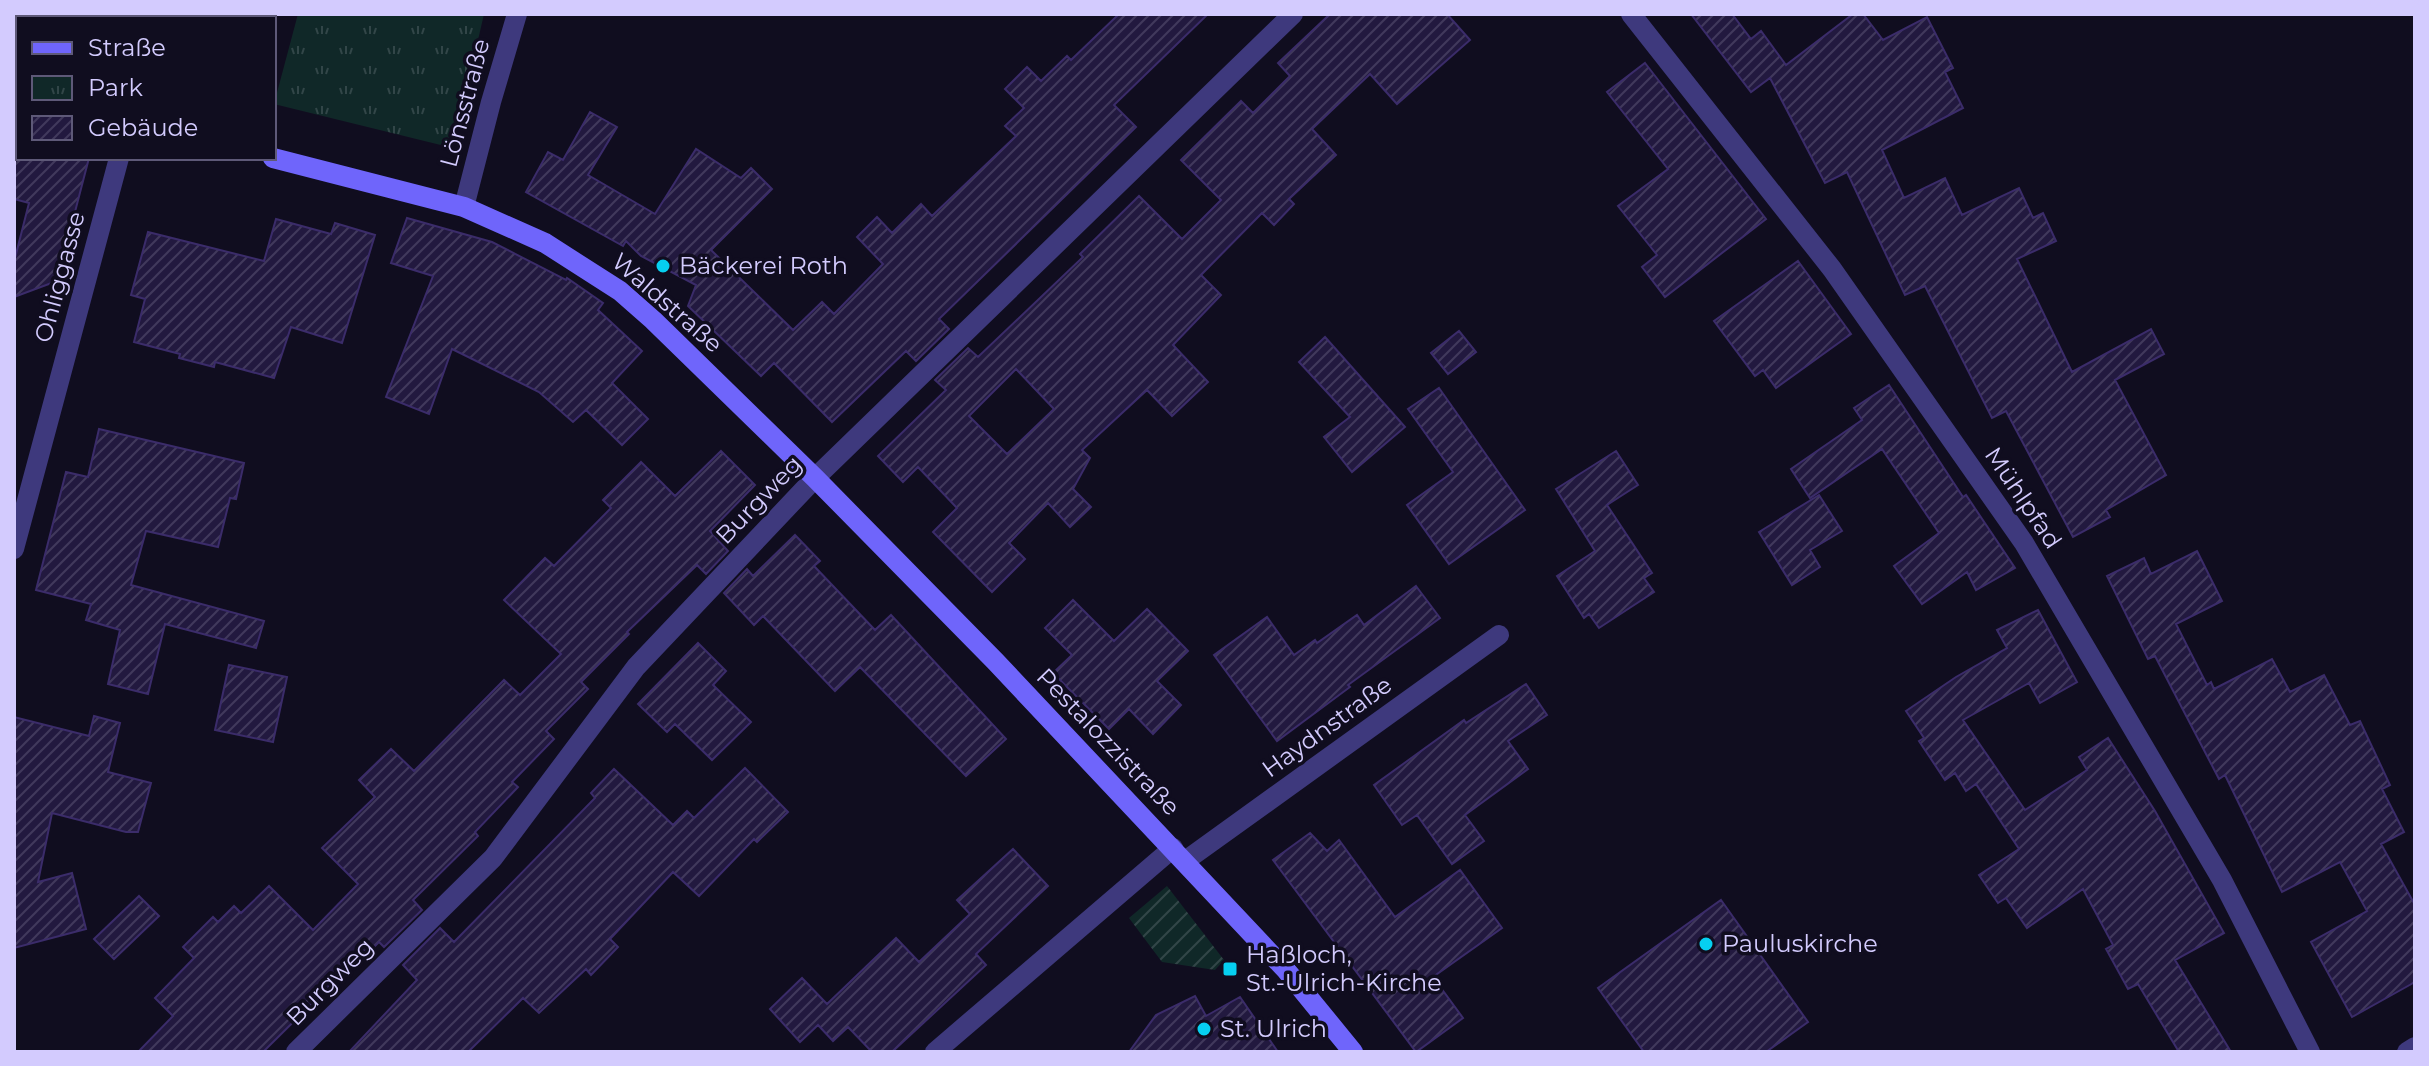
<svg xmlns="http://www.w3.org/2000/svg" width="2429" height="1066" font-family="Montserrat,sans-serif">
<defs>
<pattern id="park-tufts" width="24" height="20" patternUnits="userSpaceOnUse" patternTransform="scale(2)"><rect width="24" height="20" fill="#102828"/><path d="M3 7l-1-3M5 7V3M7 7l1-3M15 17l-1-3M17 17v-4M19 17l1-3" fill="none" stroke="#324648"/></pattern>
<pattern id="garden-furrows" width="10" height="10" patternUnits="userSpaceOnUse" patternTransform="scale(2)"><rect width="10" height="10" fill="#102828"/><path d="M-1 1l2-2M0 10L10 0M9 11l2-2" fill="none" stroke="#324648"/></pattern>
<pattern id="building-hatch" width="6" height="6" patternUnits="userSpaceOnUse" patternTransform="scale(2)"><rect width="6" height="6" fill="#22193f"/><path d="M-1 1l2-2M0 6l6-6M5 7l2-2" fill="none" stroke="#41395c"/></pattern>
</defs>
<rect width="100%" height="100%" fill="#100d1f"/>
<path fill="url(#park-tufts)" d="M 298,14 L 484,14 L 453,148 L 274,104 Z"/>
<path fill="url(#garden-furrows)" d="M 1167,886 L 1224,960 L 1215,970 L 1162,962 L 1129,918 Z"/>
<path fill="url(#building-hatch)" stroke="#3b2c6a" stroke-width="2" fill-rule="evenodd" d="M 1119,14 L 1208,14 L 1114,105 L 1136,127 L 939,319 L 949,329 L 916,361 L 906,351 L 832,422 L 774,363 L 761,376 L 688,306 L 696,285 L 641,256 L 626,241 L 623,246 L 526,192 L 548,152 L 563,160 L 590,112 L 617,127 L 588,175 L 655,214 L 696,149 L 741,178 L 751,168 L 772,189 L 711,250 L 793,330 L 822,302 L 834,314 L 883,264 L 857,237 L 877,217 L 892,233 L 921,204 L 932,216 L 1016,136 L 1005,126 L 1024,108 L 1005,89 L 1027,67 L 1041,81 L 1067,56 L 1071,60 Z
M 1330,14 L 1447,14 L 1470,40 L 1397,104 L 1370,74 L 1312,129 L 1336,155 L 1289,199 L 1294,204 L 1274,225 L 1262,213 L 1201,275 L 1221,295 L 1173,345 L 1208,382 L 1172,416 L 1147,390 L 1082,450 L 1090,458 L 1073,489 L 1091,507 L 1070,527 L 1048,503 L 1009,543 L 1025,559 L 992,592 L 933,532 L 957,508 L 918,467 L 903,482 L 878,456 L 946,390 L 935,380 L 968,348 L 978,357 L 1083,257 L 1080,254 L 1139,196 L 1182,239 L 1221,200 L 1181,160 L 1241,101 L 1253,113 L 1290,76 L 1278,63 ZM 1016,369 L 1054,409 L 1007,454 L 969,416 Z
M 1691,14 L 1732,14 L 1751,39 L 1761,31 L 1786,65 L 1853,14 L 1863,14 L 1883,40 L 1927,17 L 1953,68 L 1945,72 L 1963,108 L 1882,150 L 1904,198 L 1945,178 L 1962,215 L 2019,188 L 2033,218 L 2043,213 L 2056,241 L 2017,259 L 2072,372 L 2151,329 L 2164,354 L 2115,380 L 2166,475 L 2106,510 L 2110,517 L 2073,537 L 2006,411 L 1992,418 L 1925,286 L 1905,295 L 1847,172 L 1825,183 L 1770,78 L 1751,92 Z
M 1645,63 L 1766,219 L 1665,297 L 1642,267 L 1657,255 L 1618,206 L 1668,169 L 1607,92 Z
M 14,158 L 89,158 L 57,281 L 14,297 L 14,262 L 29,203 L 14,199 Z
M 407,218 L 492,242 L 566,280 L 567,278 L 603,303 L 598,310 L 642,351 L 612,383 L 648,419 L 622,445 L 586,410 L 573,422 L 539,392 L 452,349 L 429,414 L 386,397 L 433,276 L 391,263 Z
M 276,219 L 331,234 L 335,223 L 375,235 L 342,343 L 291,327 L 274,378 L 215,362 L 214,367 L 179,358 L 180,354 L 134,342 L 145,299 L 131,295 L 148,232 L 264,261 Z
M 1798,261 L 1851,334 L 1776,388 L 1763,370 L 1755,376 L 1714,321 Z
M 1459,331 L 1476,352 L 1448,374 L 1431,353 Z
M 1325,337 L 1405,427 L 1352,472 L 1324,437 L 1350,417 L 1299,362 Z
M 1889,385 L 1963,497 L 1966,495 L 2015,568 L 1976,590 L 1967,572 L 1922,604 L 1894,566 L 1939,533 L 1882,449 L 1810,498 L 1791,469 L 1862,420 L 1854,408 Z
M 1439,388 L 1525,510 L 1449,564 L 1407,505 L 1453,472 L 1408,409 Z
M 99,429 L 244,463 L 236,499 L 230,498 L 218,547 L 146,531 L 131,585 L 264,621 L 256,648 L 165,624 L 148,694 L 108,684 L 120,630 L 86,620 L 91,604 L 36,590 L 66,472 L 88,477 Z
M 721,451 L 755,485 L 710,531 L 728,551 L 706,574 L 697,565 L 627,632 L 629,634 L 581,682 L 588,689 L 546,731 L 554,739 L 512,782 L 518,787 L 475,832 L 478,836 L 413,900 L 422,910 L 384,947 L 379,942 L 367,954 L 365,951 L 263,1052 L 138,1052 L 173,1016 L 155,998 L 194,958 L 183,947 L 213,917 L 218,922 L 234,906 L 241,913 L 269,886 L 313,930 L 358,884 L 322,848 L 375,797 L 359,780 L 391,749 L 414,771 L 504,680 L 520,695 L 561,654 L 504,600 L 545,558 L 554,566 L 611,508 L 603,500 L 641,462 L 675,496 Z
M 1616,451 L 1638,485 L 1607,505 L 1652,573 L 1644,578 L 1654,592 L 1599,628 L 1589,614 L 1584,618 L 1557,576 L 1595,551 L 1556,489 Z
M 1819,495 L 1842,531 L 1810,550 L 1820,567 L 1792,585 L 1759,532 Z
M 795,535 L 820,561 L 814,566 L 875,630 L 891,615 L 1006,739 L 966,776 L 860,667 L 835,691 L 763,616 L 754,625 L 724,593 L 747,569 L 753,576 Z
M 2197,551 L 2222,601 L 2176,624 L 2207,685 L 2211,682 L 2214,689 L 2272,659 L 2290,692 L 2324,675 L 2350,725 L 2360,721 L 2390,785 L 2382,789 L 2404,832 L 2381,844 L 2415,905 L 2415,982 L 2352,1017 L 2311,942 L 2367,911 L 2340,862 L 2282,892 L 2225,775 L 2219,779 L 2155,656 L 2148,659 L 2107,576 L 2144,558 L 2151,574 Z
M 1416,586 L 1440,618 L 1348,685 L 1350,687 L 1277,741 L 1214,655 L 1267,617 L 1294,655 L 1315,640 L 1317,643 L 1357,615 L 1364,625 Z
M 1073,600 L 1114,641 L 1147,609 L 1188,651 L 1157,681 L 1181,705 L 1153,734 L 1129,709 L 1109,729 L 1053,673 L 1072,655 L 1045,628 Z
M 2038,610 L 2077,682 L 2040,703 L 2029,683 L 1963,720 L 2025,810 L 2087,770 L 2079,757 L 2108,738 L 2155,811 L 2224,933 L 2175,960 L 2231,1052 L 2179,1052 L 2138,984 L 2128,989 L 2106,949 L 2113,945 L 2083,889 L 2027,928 L 2006,898 L 1998,903 L 1979,875 L 2019,849 L 1976,784 L 1966,791 L 1955,773 L 1945,780 L 1919,741 L 1924,738 L 1906,711 L 1956,677 L 2007,648 L 1997,630 Z
M 698,643 L 726,671 L 713,685 L 751,722 L 712,760 L 675,724 L 667,732 L 638,704 Z
M 229,665 L 287,677 L 273,742 L 215,730 Z
M 1526,684 L 1547,715 L 1508,741 L 1528,769 L 1465,815 L 1484,841 L 1452,864 L 1417,815 L 1402,825 L 1374,785 L 1464,720 L 1466,723 Z
M 94,716 L 120,723 L 108,772 L 151,783 L 138,832 L 126,832 L 52,813 L 38,882 L 72,873 L 86,929 L 14,948 L 14,717 L 89,736 Z
M 745,768 L 788,812 L 757,842 L 754,839 L 699,896 L 673,872 L 610,939 L 618,947 L 591,975 L 586,969 L 539,1013 L 523,998 L 468,1052 L 349,1052 L 417,980 L 403,965 L 440,928 L 454,942 L 595,798 L 591,793 L 614,769 L 673,825 L 687,811 L 694,818 Z
M 1310,833 L 1327,851 L 1339,840 L 1395,917 L 1460,870 L 1502,928 L 1433,977 L 1463,1018 L 1416,1052 L 1273,860 Z
M 1013,849 L 1048,886 L 976,954 L 986,965 L 892,1052 L 872,1052 L 848,1027 L 833,1041 L 818,1025 L 800,1042 L 770,1009 L 802,978 L 827,1004 L 896,938 L 919,962 L 970,914 L 957,900 Z
M 139,896 L 159,916 L 114,959 L 94,939 Z
M 1721,900 L 1808,1022 L 1766,1052 L 1644,1052 L 1598,988 Z
M 1195,996 L 1206,1016 L 1240,997 L 1278,1052 L 1129,1052 L 1156,1015 Z"/>
<g fill="none" stroke-linecap="round" stroke-linejoin="round">
<path stroke="#3e397d" stroke-width="20" d="M 1631,14 L 1832,269 L 2024,543 L 2222,880 L 2310,1052
M 464,207 L 491,102 L 517,14
M 14,549 L 119,158
M 1185,861 L 1499,635
M 296,1052 L 493,858 L 636,667 L 815,478 L 1293,14
M 935,1052 L 1173,848
M 2407,1052 L 2415,1047"/>
<path stroke="#6f65fb" stroke-width="20" d="M 14,91 L 18,92
M 273,158 L 464,207 L 545,243 L 620,291 L 653,320 L 815,478 L 995,661 L 1286,970 L 1353,1052"/>
</g>
<g fill="#06cff0" stroke="#100d1f" stroke-width="3">
<circle cx="663" cy="266" r="8"/>
<circle cx="1706" cy="944" r="8"/>
<rect x="1222" y="961" width="16" height="16" rx="4"/>
<circle cx="1204" cy="1029" r="8"/>
</g>
<g text-anchor="middle" stroke-width="7" stroke-linejoin="round" paint-order="stroke">
<g font-size="24" fill="#d3cbfe" stroke="#100d1f">
<text transform="translate(465 103) rotate(-75)" y="8">Lönsstraße</text>
<text transform="translate(60 277) rotate(-75)" y="8">Ohliggasse</text>
<text transform="translate(667 303) rotate(41)" y="8">Waldstraße</text>
<text transform="translate(2023 498) rotate(56)" y="8">Mühlpfad</text>
<text transform="translate(759 500) rotate(-46)" y="8">Burgweg</text>
<text transform="translate(1327 727) rotate(-36)" y="8">Haydnstraße</text>
<text transform="translate(1108 742) rotate(46)" y="8">Pestalozzistraße</text>
<text transform="translate(330 982) rotate(-45)" y="8">Burgweg</text>
</g>
<g font-size="24" fill="#d3cbfe" stroke="#100d1f" text-anchor="start">
<text x="679" y="274">Bäckerei Roth</text>
<text x="1722" y="952">Pauluskirche</text>
<text x="1246" y="963">Haßloch,<tspan x="1246" dy="28">St.-Ulrich-Kirche</tspan></text>
<text x="1220" y="1037">St. Ulrich</text>
</g>
</g>
<rect width="2429" height="1066" fill="none" stroke="#d3cbfe" stroke-width="32"/>
<rect x="16" y="16" width="260" height="144" fill="#100d1f" stroke="#5e5978" stroke-width="2"/>
<rect x="32" y="42" width="40" height="12" fill="#6f65fb" stroke="#5e5978" stroke-width="2"/>
<text x="88" y="56" font-size="24" fill="#d3cbfe">Straße</text>
<rect x="32" y="76" width="40" height="24" fill="url(#park-tufts)" stroke="#5e5978" stroke-width="2"/>
<text x="88" y="96" font-size="24" fill="#d3cbfe">Park</text>
<rect x="32" y="116" width="40" height="24" fill="url(#building-hatch)" stroke="#5e5978" stroke-width="2"/>
<text x="88" y="136" font-size="24" fill="#d3cbfe">Gebäude</text>
</svg>
